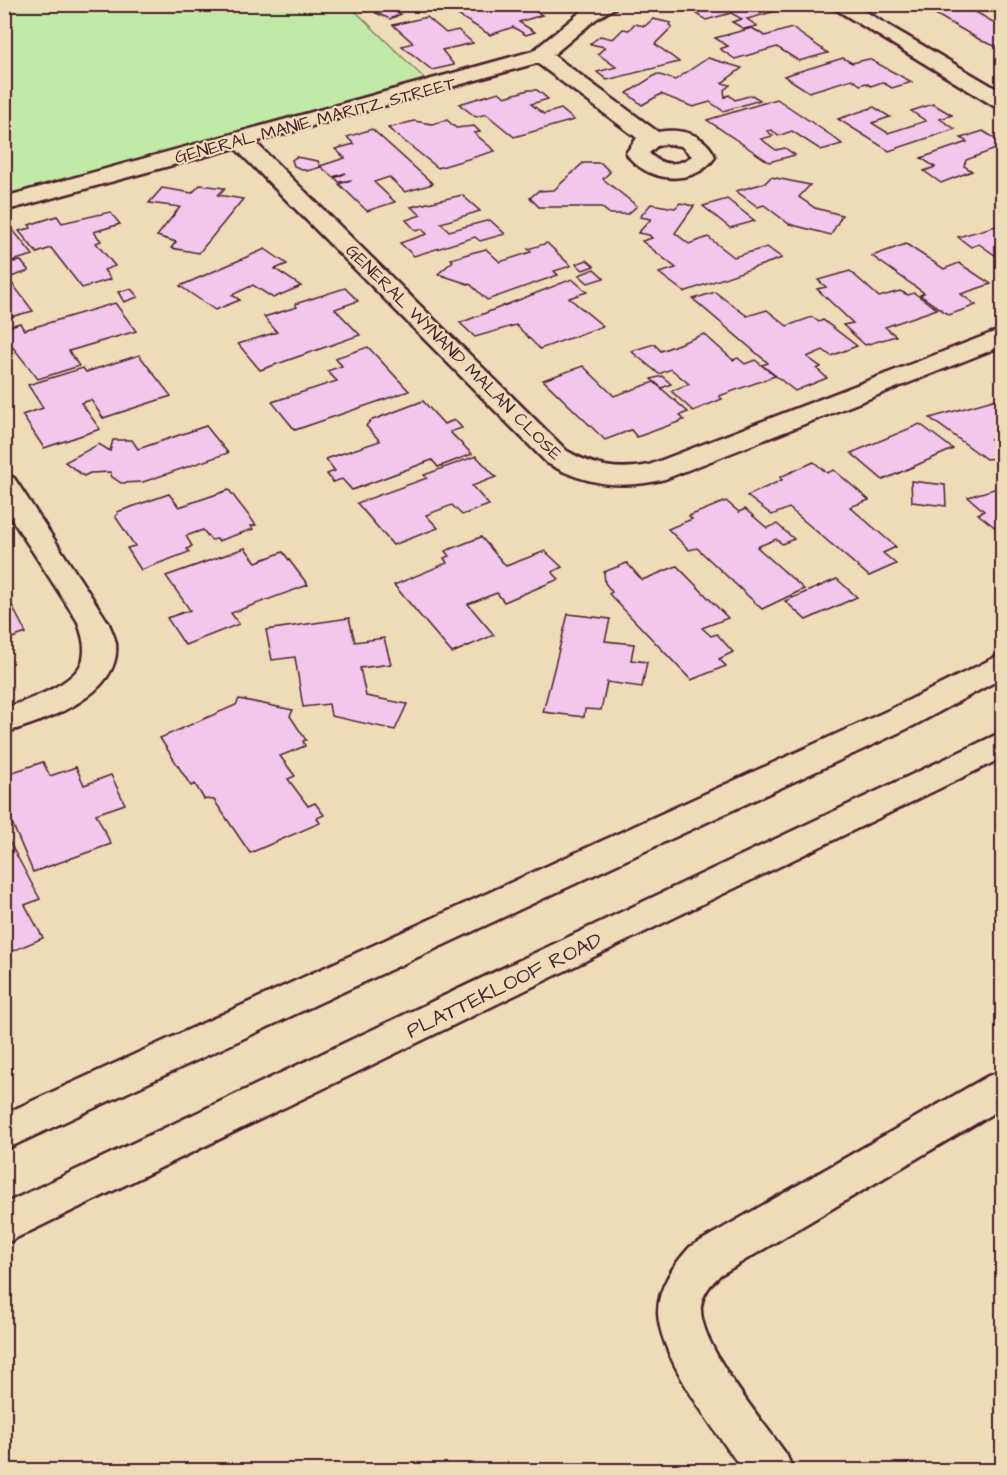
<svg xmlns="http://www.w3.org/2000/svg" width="1007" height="1475" font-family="'Architects Daughter',sans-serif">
<rect width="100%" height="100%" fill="#eedcb9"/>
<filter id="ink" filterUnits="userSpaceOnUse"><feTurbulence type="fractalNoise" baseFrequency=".0167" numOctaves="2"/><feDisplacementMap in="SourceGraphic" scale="12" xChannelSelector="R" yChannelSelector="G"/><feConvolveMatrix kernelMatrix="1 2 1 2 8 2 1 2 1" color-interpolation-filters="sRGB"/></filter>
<g filter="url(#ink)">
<path fill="#c1eaa6" stroke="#868468" stroke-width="1.5" d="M 5,5 L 349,5 L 427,81 L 5,196 Z"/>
<path fill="#f3c7ec" stroke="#4a1f2b" stroke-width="1.5" d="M 440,4 L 523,4 L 542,15 L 519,22 L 535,32 L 526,35 L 513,27 L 490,35 Z
M 772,4 L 780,10 L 747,19 L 757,26 L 744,29 L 732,22 L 742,19 L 731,13 L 706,20 L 684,5 Z
M 932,4 L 962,4 L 993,22 L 1002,21 L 1002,44 L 995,46 L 982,41 L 923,7 Z
M 388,9 L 401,14 L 390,19 L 376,13 Z
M 427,17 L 446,33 L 458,30 L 473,43 L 442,50 L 454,65 L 432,70 L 402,46 L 413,43 L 393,25 Z
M 653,19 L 671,23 L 669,25 L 672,27 L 655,44 L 679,62 L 607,80 L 597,72 L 616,67 L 598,54 L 605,47 L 590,44 L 600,36 L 613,39 L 623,29 L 629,30 L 634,24 L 645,26 Z
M 752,28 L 765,36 L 792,28 L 828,53 L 799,61 L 777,47 L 735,59 L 720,49 L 728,46 L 715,38 Z
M 708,58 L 742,68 L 722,83 L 730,85 L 724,90 L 725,97 L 729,95 L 735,100 L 752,95 L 760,100 L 723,111 L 710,102 L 693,107 L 661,94 L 642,105 L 627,93 L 657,74 L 675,80 Z
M 843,58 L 852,63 L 869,59 L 912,82 L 892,88 L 882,82 L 871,86 L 866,83 L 860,85 L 852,79 L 809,92 L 784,76 Z
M 528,90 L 537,90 L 548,99 L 531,104 L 544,114 L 561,109 L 574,120 L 514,137 L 486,114 L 476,117 L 459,104 L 499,92 L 505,97 Z
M 777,99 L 832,136 L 842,144 L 821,150 L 792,131 L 778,136 L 772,130 L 767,131 L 773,136 L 761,139 L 776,150 L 785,148 L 795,155 L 769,162 L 707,120 Z
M 933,104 L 952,115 L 940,119 L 955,129 L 889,151 L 838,119 L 874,107 L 890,117 L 872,123 L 888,133 L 926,121 L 911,111 Z
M 447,120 L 456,128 L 474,126 L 480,132 L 474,133 L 495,151 L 438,168 L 388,128 L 414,121 L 432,124 Z
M 372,129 L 433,184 L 405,192 L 389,177 L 374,182 L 395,202 L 367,211 L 339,184 L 352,180 L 339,182 L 335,178 L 346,173 L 333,177 L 321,167 L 307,171 L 294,166 L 292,160 L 296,157 L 318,161 L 320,166 L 345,158 L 335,149 L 354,144 L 347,137 Z
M 983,131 L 1002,143 L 997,145 L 1001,147 L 966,160 L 964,166 L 972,171 L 941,183 L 924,171 L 935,167 L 921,158 L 967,142 L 961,138 Z
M 583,163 L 601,163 L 610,172 L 603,179 L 637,206 L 628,214 L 610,214 L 601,207 L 539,207 L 530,198 L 538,191 L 554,190 Z
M 771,177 L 810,185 L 799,197 L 815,208 L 842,215 L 831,235 L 789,224 L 764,205 L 758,207 L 736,191 L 765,183 Z
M 200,185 L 225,188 L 218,195 L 243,199 L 199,253 L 171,248 L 176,242 L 157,236 L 180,207 L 149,203 L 162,188 L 192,193 Z
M 462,195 L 480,211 L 441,223 L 449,231 L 490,220 L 505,234 L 480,241 L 475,237 L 414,256 L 400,243 L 427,234 L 422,229 L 416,231 L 406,220 L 421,215 L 411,207 Z
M 727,199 L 755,221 L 730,228 L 703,206 Z
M 680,203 L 694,206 L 675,233 L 689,244 L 708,237 L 734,257 L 767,247 L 782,258 L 684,292 L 659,273 L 676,268 L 642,241 L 652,238 L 649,235 L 638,233 L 651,219 L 640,217 L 651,204 L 675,208 Z
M 110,212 L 120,224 L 94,232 L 101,241 L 96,243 L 115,266 L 104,270 L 111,279 L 82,288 L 51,248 L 37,253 L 19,231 L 31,228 L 29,225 L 57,216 L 62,223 Z
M 999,225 L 1002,228 L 1002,260 L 979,244 L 971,247 L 958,237 Z
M 13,230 L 33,255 L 12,261 L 4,251 L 4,232 Z
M 547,243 L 571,266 L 554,271 L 558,275 L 487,300 L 471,285 L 438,274 L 453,261 L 451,259 L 471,253 L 486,249 L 500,262 L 531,252 L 528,249 Z
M 906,244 L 944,269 L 959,263 L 991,284 L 961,294 L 976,305 L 949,315 L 920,295 L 924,293 L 872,256 Z
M 265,249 L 287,264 L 275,269 L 301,286 L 273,298 L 253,285 L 232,295 L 240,300 L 215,310 L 180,286 Z
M 587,260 L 594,266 L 583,270 L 576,264 Z
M 21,261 L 29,271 L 8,278 L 33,311 L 6,318 L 4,263 Z
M 594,269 L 604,278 L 588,283 L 579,275 Z
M 850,271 L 879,297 L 900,291 L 908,295 L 914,293 L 937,309 L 885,327 L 896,336 L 865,345 L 843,325 L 853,323 L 817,289 L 826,287 L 818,280 Z
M 572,279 L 587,292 L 569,298 L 603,326 L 540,349 L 516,325 L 475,337 L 460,323 Z
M 345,288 L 358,301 L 335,309 L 360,335 L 260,370 L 238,344 L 277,332 L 264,317 L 297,307 L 295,304 Z
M 131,289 L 138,297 L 124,302 L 118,292 Z
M 715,292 L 747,316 L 767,310 L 787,326 L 812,317 L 819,322 L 823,320 L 857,346 L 831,356 L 823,350 L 807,357 L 821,367 L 817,369 L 827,378 L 795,391 L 762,365 L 768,363 L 693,299 Z
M 115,303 L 136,331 L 69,351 L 79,366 L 38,379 L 12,346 L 4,348 L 4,328 L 20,323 L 24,330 Z
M 704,334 L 733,360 L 738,358 L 745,364 L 755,360 L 775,376 L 719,396 L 722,399 L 693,411 L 671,391 L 689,384 L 671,369 L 659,374 L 631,351 L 654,344 L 661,351 Z
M 368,347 L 409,391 L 295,430 L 272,402 L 337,381 L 327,371 L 342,366 L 335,358 Z
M 139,355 L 171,396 L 103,418 L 91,400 L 81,403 L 100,429 L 44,448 L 22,415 L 43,408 L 28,385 L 83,368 L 86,372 Z
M 583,366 L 614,396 L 654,382 L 688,412 L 680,415 L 684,420 L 637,437 L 631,430 L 605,440 L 543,380 Z
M 662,376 L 671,384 L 662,388 L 651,379 Z
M 1000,398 L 1002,399 L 1002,434 L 991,439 L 1002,448 L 1002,455 L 997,458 L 986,459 L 930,418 Z
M 423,401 L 444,424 L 455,420 L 462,428 L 450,432 L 472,454 L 438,467 L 432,460 L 352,490 L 342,479 L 333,482 L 327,474 L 335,471 L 326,459 L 380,441 L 366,426 L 370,421 Z
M 920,424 L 953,449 L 883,480 L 851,453 Z
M 206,426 L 228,453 L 143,482 L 121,483 L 111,476 L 111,472 L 90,473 L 84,476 L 65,462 L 99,444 L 110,451 L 113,440 L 132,440 L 138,449 Z
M 476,456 L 496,477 L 472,486 L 489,505 L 462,515 L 452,505 L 426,515 L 438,528 L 393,545 L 357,503 L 427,478 L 424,475 Z
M 814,462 L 827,473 L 834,470 L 869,500 L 850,507 L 896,547 L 883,553 L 896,564 L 869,576 L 789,508 L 772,515 L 747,496 L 782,480 L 780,477 Z
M 911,481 L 945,485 L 946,506 L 912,502 Z
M 997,488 L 1002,492 L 1002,533 L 978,514 L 984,511 L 968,497 Z
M 229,490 L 256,525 L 251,526 L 253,529 L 218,541 L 217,539 L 211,540 L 203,530 L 186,536 L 192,546 L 187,549 L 189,552 L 141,570 L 127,548 L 135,546 L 115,516 L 118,514 L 117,512 L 169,494 L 179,507 Z
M 726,501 L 739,512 L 745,509 L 767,528 L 777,524 L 794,539 L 782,544 L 776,539 L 757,547 L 804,589 L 762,609 L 697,548 L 689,550 L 668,529 L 692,519 L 689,516 Z
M 481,537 L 506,566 L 545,551 L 562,567 L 552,572 L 559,579 L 504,602 L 497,593 L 468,604 L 494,635 L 452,653 L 394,585 L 447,563 L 444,558 L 449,556 L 445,551 Z
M 245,548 L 256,562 L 283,552 L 308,585 L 231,613 L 239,624 L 185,645 L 167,618 L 190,610 L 166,576 Z
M 627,563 L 642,580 L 677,566 L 728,618 L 702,628 L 711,636 L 717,634 L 733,652 L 719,659 L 726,666 L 691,680 L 609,594 L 612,592 L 605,583 L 604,572 Z
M 837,579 L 857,597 L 806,620 L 785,601 Z
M 7,596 L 26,633 L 4,641 L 4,597 Z
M 568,614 L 610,619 L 605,641 L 634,644 L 631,660 L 647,662 L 642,687 L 607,682 L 601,710 L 585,709 L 584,717 L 543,712 Z
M 349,618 L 355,642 L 384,638 L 391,664 L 360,668 L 366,696 L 407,704 L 395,730 L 331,716 L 329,704 L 303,707 L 295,657 L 272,660 L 266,630 Z
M 239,699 L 293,710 L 290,716 L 306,740 L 303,741 L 305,746 L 280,756 L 295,776 L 288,779 L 308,806 L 315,803 L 324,815 L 317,818 L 320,823 L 250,853 L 214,800 L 204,799 L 195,784 L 191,786 L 160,738 L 236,705 Z
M 43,762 L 50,776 L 76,767 L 84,785 L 111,775 L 125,804 L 96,814 L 111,844 L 33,872 L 4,804 L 4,775 Z
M 4,832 L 40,899 L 25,905 L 43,938 L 8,953 L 11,962 L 4,965 Z"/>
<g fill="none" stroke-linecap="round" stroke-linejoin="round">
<defs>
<path id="minor" d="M 594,4 L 621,4 L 596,19 L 553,55 L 658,132 C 680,128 706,134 715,157 C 694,188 645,182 626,153 L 637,138 L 537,63 L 255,142 L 567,451 C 595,467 617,471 649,465 L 1002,329 L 1002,346 L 665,479 C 622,490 585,485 547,463 L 235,148 L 4,211 L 4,197 L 533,51 L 582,11 ZM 667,144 L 681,146 L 692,156 C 678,167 661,166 649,153 L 657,146 Z
M 827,4 L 852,4 L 1002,92 L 1002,107 L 994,106 Z
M 4,475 L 14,478 L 18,484 L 108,622 C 111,629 115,637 116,644 C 121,696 44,721 4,733 L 4,708 C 26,701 77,684 83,659 C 86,646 82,635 78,622 L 4,507 Z
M 1002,1071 L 1002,1108 L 720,1275 C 711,1284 703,1293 701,1306 C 698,1345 763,1421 786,1454 L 793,1470 L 743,1470 C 717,1433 659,1358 658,1312 C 658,1288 674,1264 690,1247 L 988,1076 Z"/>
<path id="major" d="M 1002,654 L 1002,678 L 913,726 L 4,1150 L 4,1114 L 889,710 Z
M 1002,732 L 1002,758 L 4,1244 L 4,1204 Z"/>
</defs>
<use href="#minor" stroke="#4a1f2b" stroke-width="5"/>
<use href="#major" stroke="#4a1f2b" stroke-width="5"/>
<path stroke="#4a1f2b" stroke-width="2" stroke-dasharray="1 3" stroke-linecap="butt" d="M 4,34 L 12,4"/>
<use href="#minor" fill="#eedcb9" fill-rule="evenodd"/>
<use href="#major" fill="#eedcb9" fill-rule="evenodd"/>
</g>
</g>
<g text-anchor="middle" stroke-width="4.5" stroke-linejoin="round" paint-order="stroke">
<g font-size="18" fill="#4a1f2b" stroke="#eedcb9">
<text transform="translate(315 120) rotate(-15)" y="6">GENERAL MANIE MARITZ STREET</text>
<text transform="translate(454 352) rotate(45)" y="6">GENERAL WYNAND MALAN CLOSE</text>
</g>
<g font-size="21" fill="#4a1f2b" stroke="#eedcb9">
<text transform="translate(504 985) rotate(-26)" y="7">PLATTEKLOOF ROAD</text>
</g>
</g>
<rect width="1007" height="1475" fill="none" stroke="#eedcb9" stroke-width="24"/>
<rect x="12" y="12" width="983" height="1451" fill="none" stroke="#4a1f2b" stroke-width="2" filter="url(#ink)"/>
</svg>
